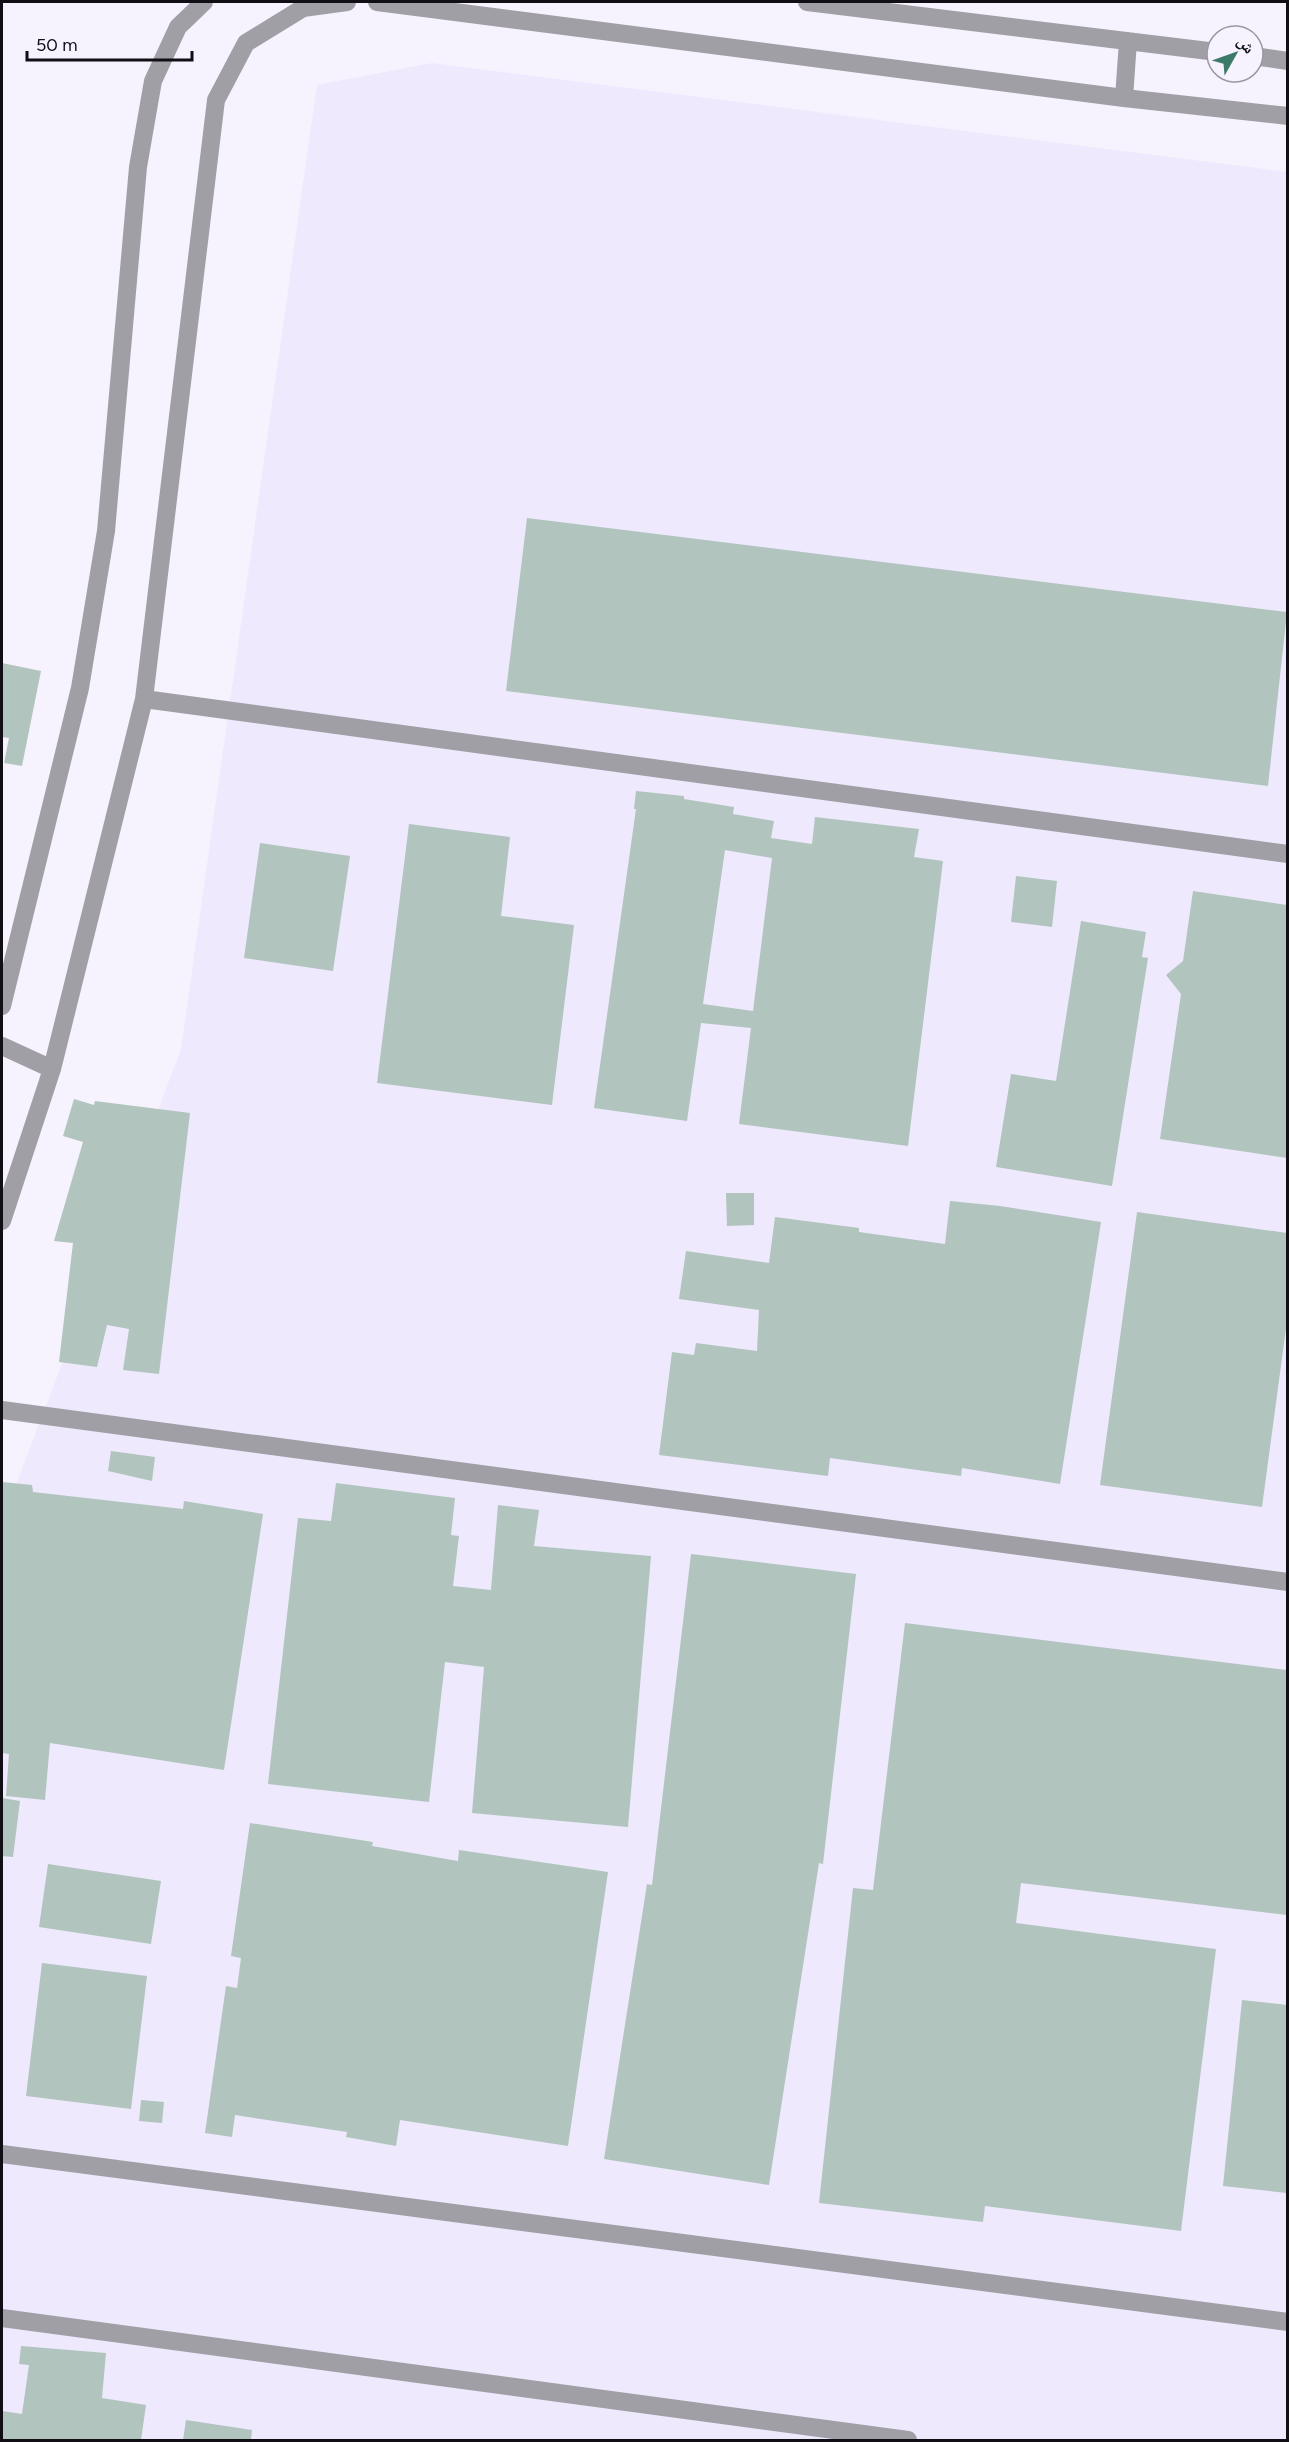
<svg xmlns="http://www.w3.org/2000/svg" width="1289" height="2442" font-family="Figtree,'Noto Naskh Arabic',sans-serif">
<rect width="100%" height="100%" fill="#f6f3fe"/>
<path fill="#eee9fd" d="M 432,63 L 1287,172 L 1287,2440 L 2,2440 L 2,1522 L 181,1049 L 317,85 Z"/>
<path fill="#b1c5be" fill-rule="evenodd" d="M 527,518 L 1287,612 L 1268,786 L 506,691 Z
M 2,663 L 41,671 L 22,766 L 4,763 L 9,738 L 2,737 Z
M 636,791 L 684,796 L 684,799 L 734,807 L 733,814 L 774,821 L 771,838 L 812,844 L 815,817 L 919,829 L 914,857 L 943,861 L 908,1146 L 739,1124 L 751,1028 L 701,1023 L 687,1121 L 594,1108 L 636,809 L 634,809 ZM 725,850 L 772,858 L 753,1011 L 703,1004 Z
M 409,824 L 510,837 L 501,916 L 574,925 L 552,1105 L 377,1083 Z
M 260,843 L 350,856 L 333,971 L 244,958 Z
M 1016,876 L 1057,881 L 1052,927 L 1011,922 Z
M 1193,891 L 1287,905 L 1287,1158 L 1160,1139 L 1181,994 L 1166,975 L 1183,961 Z
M 1081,921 L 1146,932 L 1142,957 L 1148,958 L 1112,1186 L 996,1167 L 1011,1074 L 1056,1081 Z
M 74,1099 L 94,1105 L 95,1101 L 190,1113 L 159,1374 L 123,1370 L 129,1329 L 107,1325 L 97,1367 L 59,1362 L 73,1243 L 54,1241 L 83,1142 L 63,1136 Z
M 726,1193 L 754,1193 L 754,1225 L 727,1226 Z
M 950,1201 L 1000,1206 L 1101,1222 L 1060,1484 L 962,1468 L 961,1476 L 830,1458 L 828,1476 L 659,1455 L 672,1352 L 694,1355 L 696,1343 L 757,1351 L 759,1310 L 679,1299 L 686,1251 L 769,1263 L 775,1217 L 859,1228 L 859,1232 L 945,1244 Z
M 1137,1212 L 1287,1233 L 1287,1321 L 1262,1507 L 1100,1485 Z
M 111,1451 L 155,1457 L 152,1481 L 108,1471 Z
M 2,1482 L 32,1485 L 33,1492 L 183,1509 L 184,1501 L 263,1514 L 224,1770 L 50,1743 L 45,1800 L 6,1796 L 9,1754 L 2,1753 Z
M 336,1483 L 455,1498 L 451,1535 L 459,1536 L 453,1586 L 491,1590 L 498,1505 L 539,1510 L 534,1546 L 651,1556 L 628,1827 L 472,1813 L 484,1667 L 445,1662 L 429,1802 L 268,1784 L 298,1518 L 331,1521 Z
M 691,1554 L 856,1574 L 823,1864 L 819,1863 L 769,2185 L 604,2159 L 647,1884 L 652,1885 Z
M 905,1623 L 1287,1670 L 1287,1915 L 1021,1883 L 1016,1923 L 1216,1949 L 1181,2231 L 985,2206 L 983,2222 L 819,2203 L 853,1888 L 873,1890 Z
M 2,1798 L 20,1801 L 13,1857 L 2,1856 Z
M 250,1823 L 373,1842 L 372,1846 L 458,1861 L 459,1850 L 608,1872 L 568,2146 L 400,2120 L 396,2146 L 346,2137 L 347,2132 L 235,2115 L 232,2137 L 205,2133 L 226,1986 L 237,1988 L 241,1958 L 231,1956 Z
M 48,1864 L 161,1881 L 151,1944 L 39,1927 Z
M 42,1963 L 147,1976 L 131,2109 L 26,2096 Z
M 1242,2000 L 1287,2005 L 1287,2193 L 1223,2186 Z
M 141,2100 L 164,2102 L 162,2123 L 139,2121 Z
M 21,2346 L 106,2353 L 102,2398 L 146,2405 L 141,2440 L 2,2440 L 2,2411 L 22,2414 L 29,2365 L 19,2364 Z
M 186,2420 L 252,2430 L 251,2440 L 183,2440 Z"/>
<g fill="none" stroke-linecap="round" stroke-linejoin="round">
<path stroke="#a09fa6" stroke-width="18" d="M 377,2 L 1124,98 L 1288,116
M 807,2 L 1217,52
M 1253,56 L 1288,61
M 1124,98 L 1128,41
M 144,699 L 1288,854
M 2,1006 L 80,688 L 106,531 L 138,167 L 153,81 L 178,27 L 204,2
M 2,1046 L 52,1069
M 2,1221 L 52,1069 L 144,699 L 216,100 L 246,43 L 303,8 L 347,2
M 2,1410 L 1288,1582
M 2,2154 L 1288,2322
M 2,2318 L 908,2440"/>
</g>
<rect width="1289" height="2442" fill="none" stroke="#110f15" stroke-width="6"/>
<g transform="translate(1235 54) rotate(50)"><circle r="28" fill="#f6f3fe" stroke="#9a98a1" stroke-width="1.5"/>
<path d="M0-4.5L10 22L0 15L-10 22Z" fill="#3c7b67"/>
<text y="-9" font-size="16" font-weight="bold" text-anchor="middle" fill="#110f15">ش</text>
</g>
<path d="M27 51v9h165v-9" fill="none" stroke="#110f15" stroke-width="3"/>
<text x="36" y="51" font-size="18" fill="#110f15" stroke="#f6f3fe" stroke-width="4.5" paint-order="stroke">50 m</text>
</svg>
